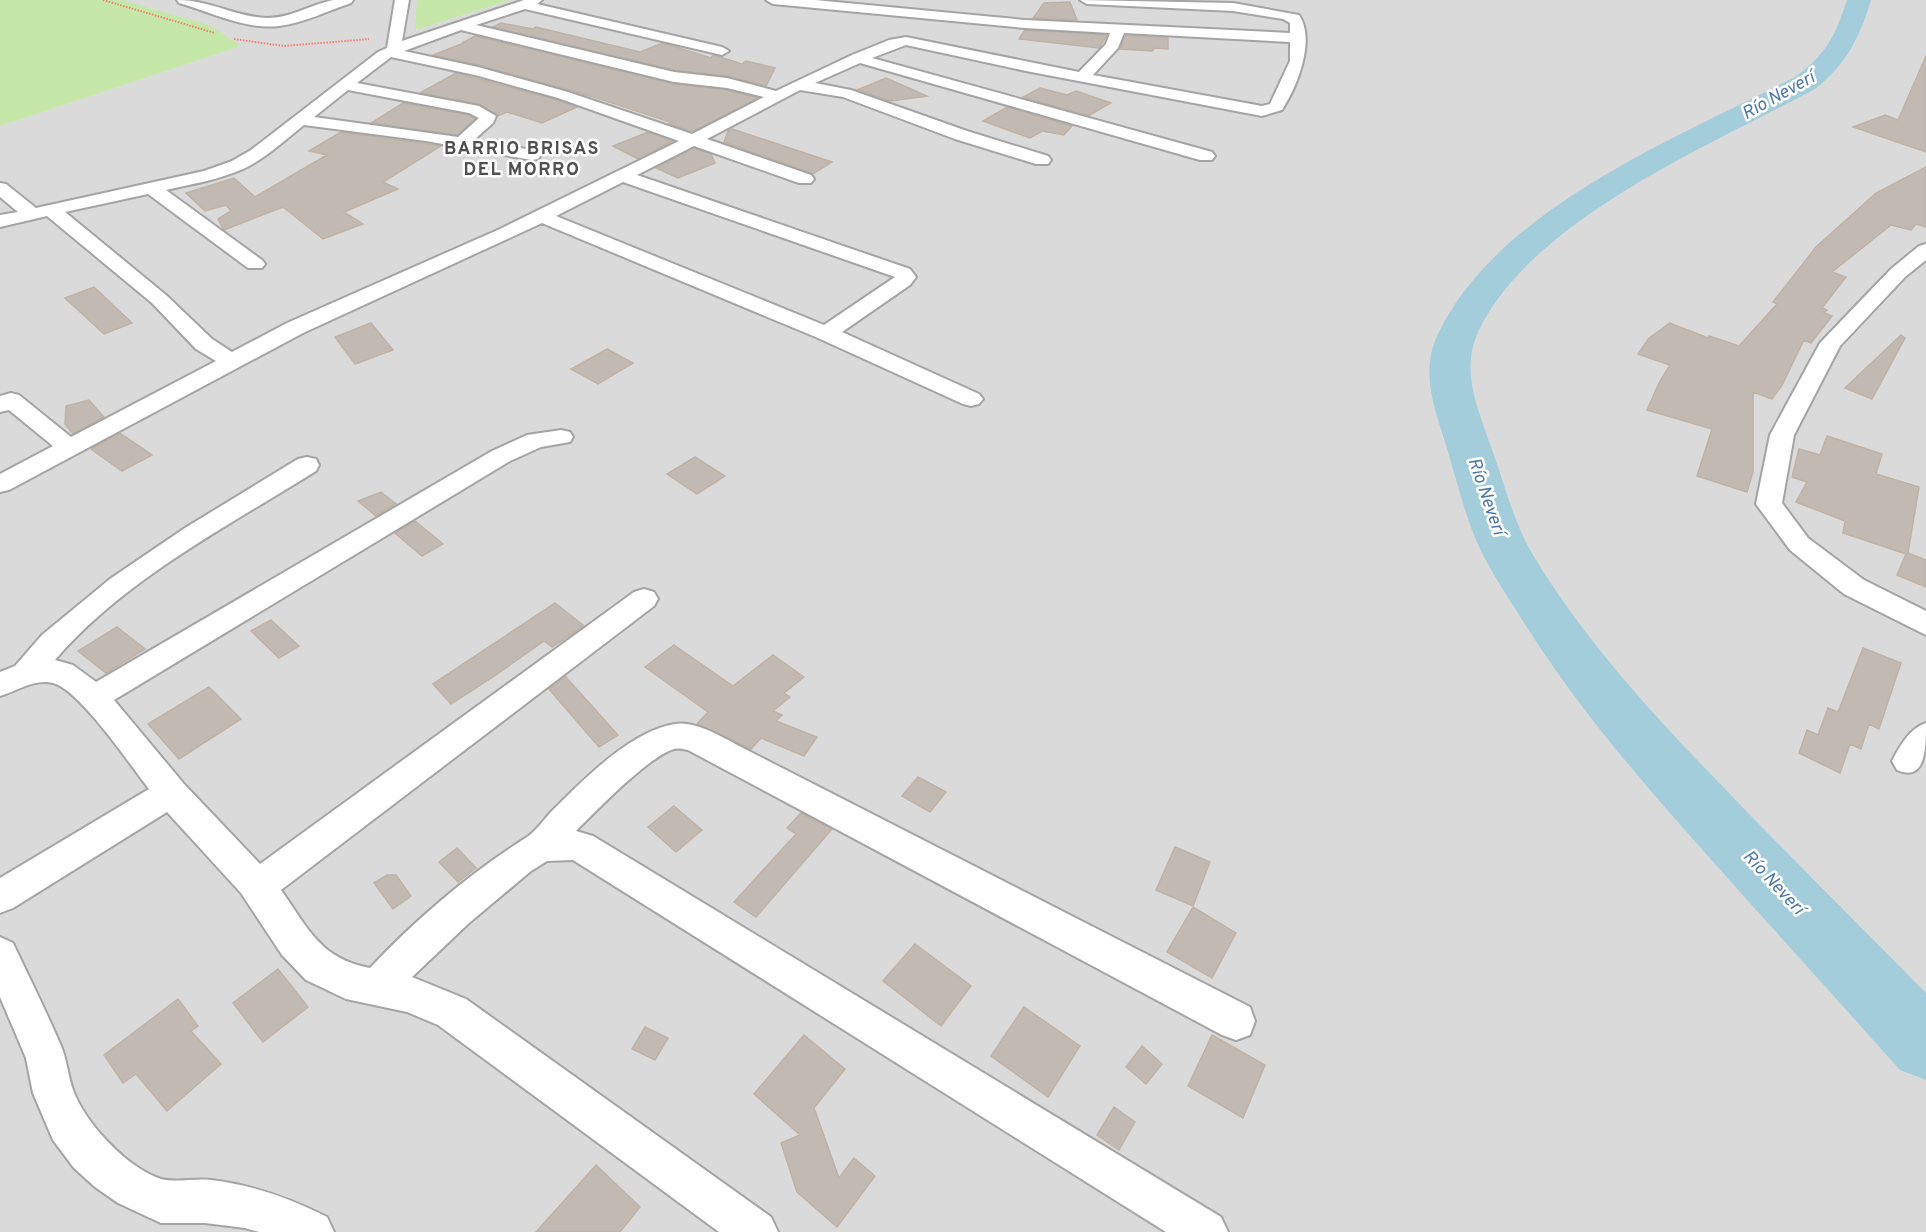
<svg xmlns="http://www.w3.org/2000/svg" width="1926" height="1232" font-family="Overpass,sans-serif">
<rect width="100%" height="100%" fill="#eeebe3"/>
<path fill="#dbdada" d="M 0,0 L 1926,0 L 1926,1232 L 0,1232 Z"/>
<path fill="#c5e8a9" d="M 0,0 L 122,0 L 209,25 L 241,46 L 0,126 Z
M 417,0 L 510,0 L 415,30 Z"/>
<g fill="none" stroke-linecap="round" stroke-linejoin="round">
<path fill="#a3cddb" fill-rule="evenodd" d="M 1847,0 L 1871,0 C 1860,37 1846,65 1815,89 C 1710,145 1533,219 1479,330 C 1460,370 1477,406 1490,444 C 1504,481 1513,522 1533,555 C 1586,643 1657,719 1728,792 C 1793,860 1860,926 1926,993 L 1926,1080 L 1900,1070 L 1874,1041 C 1809,968 1742,895 1677,821 C 1619,755 1564,688 1518,613 C 1505,593 1492,573 1481,551 C 1466,520 1458,485 1448,452 C 1436,411 1418,373 1439,332 C 1500,207 1677,138 1795,77 C 1826,55 1835,36 1847,0 Z"/>
</g>
<path fill="#c2bab2" stroke="#bfb2a5" stroke-width="1.5" d="M 1070,2 L 1077,20 L 1033,18 L 1044,3 Z
M 501,23 L 533,29 L 536,27 L 640,52 L 663,43 L 711,58 L 713,55 L 742,64 L 746,61 L 775,68 L 766,86 L 727,76 L 674,70 L 493,27 Z
M 1025,30 L 1107,35 L 1099,48 L 1019,39 Z
M 1125,35 L 1168,38 L 1168,49 L 1155,48 L 1152,51 L 1120,49 Z
M 475,36 L 674,84 L 727,90 L 758,98 L 692,132 L 669,124 L 673,123 L 597,98 L 479,65 L 433,55 L 464,43 L 462,43 Z
M 1926,56 L 1926,152 L 1853,127 L 1885,115 L 1898,120 Z
M 456,73 L 557,100 L 577,107 L 542,123 L 507,112 L 498,116 L 479,104 L 420,93 Z
M 886,78 L 927,96 L 890,101 L 857,90 Z
M 1040,88 L 1067,95 L 1076,91 L 1111,103 L 1088,116 L 1023,97 Z
M 403,103 L 468,115 L 475,119 L 457,135 L 371,123 Z
M 1007,107 L 1072,126 L 1064,135 L 1042,131 L 1030,138 L 983,121 Z
M 732,129 L 832,162 L 813,174 L 724,142 L 728,131 Z
M 341,132 L 441,146 L 383,182 L 398,189 L 344,212 L 363,224 L 323,239 L 283,207 L 224,230 L 218,219 L 231,211 L 226,205 L 205,211 L 186,193 L 234,178 L 255,197 L 327,155 L 309,151 Z
M 648,132 L 673,141 L 638,159 L 613,146 Z
M 694,148 L 711,154 L 715,163 L 678,178 L 656,168 Z
M 1926,167 L 1926,227 L 1916,224 L 1911,230 L 1891,225 L 1832,272 L 1846,277 L 1822,308 L 1827,310 L 1824,313 L 1832,316 L 1811,343 L 1804,340 L 1782,385 L 1772,399 L 1753,392 L 1753,472 L 1747,492 L 1697,476 L 1712,429 L 1647,410 L 1659,383 L 1670,365 L 1638,354 L 1649,338 L 1670,323 L 1708,338 L 1709,336 L 1739,346 L 1777,304 L 1773,302 L 1816,247 L 1876,193 Z
M 94,287 L 132,323 L 104,334 L 65,298 Z
M 371,323 L 393,350 L 355,364 L 335,337 Z
M 1901,335 L 1905,338 L 1872,399 L 1845,388 Z
M 607,349 L 633,363 L 598,384 L 571,369 Z
M 89,400 L 104,417 L 73,434 L 65,424 L 66,406 Z
M 120,433 L 152,455 L 122,471 L 91,449 Z
M 1827,436 L 1882,454 L 1876,474 L 1919,487 L 1908,553 L 1926,560 L 1926,587 L 1897,575 L 1906,554 L 1843,533 L 1845,521 L 1796,502 L 1807,482 L 1792,477 L 1799,449 L 1820,455 Z
M 695,457 L 725,476 L 697,494 L 667,474 Z
M 381,492 L 396,504 L 376,516 L 358,501 Z
M 415,521 L 443,544 L 422,556 L 395,533 Z
M 555,603 L 584,626 L 552,647 L 544,641 L 493,677 L 451,704 L 433,684 Z
M 271,620 L 299,646 L 279,658 L 251,631 Z
M 117,627 L 145,649 L 106,673 L 78,651 Z
M 674,645 L 733,686 L 773,655 L 804,677 L 784,693 L 790,697 L 773,711 L 782,715 L 776,721 L 817,737 L 804,756 L 761,738 L 751,749 L 697,724 L 708,712 L 645,667 Z
M 1863,648 L 1901,663 L 1879,729 L 1869,724 L 1861,749 L 1850,744 L 1840,773 L 1799,753 L 1807,730 L 1818,735 L 1828,708 L 1838,712 Z
M 565,676 L 618,735 L 599,747 L 549,689 Z
M 209,687 L 241,719 L 179,759 L 148,724 Z
M 918,777 L 946,792 L 930,812 L 902,796 Z
M 674,806 L 702,830 L 676,852 L 648,827 Z
M 801,813 L 832,829 L 756,917 L 734,902 L 796,834 L 787,828 Z
M 1175,847 L 1210,862 L 1193,906 L 1156,890 Z
M 457,848 L 476,868 L 458,882 L 439,862 Z
M 387,875 L 396,875 L 411,896 L 393,909 L 374,883 Z
M 1193,907 L 1236,933 L 1212,978 L 1167,952 Z
M 915,944 L 971,986 L 941,1026 L 883,981 Z
M 278,969 L 308,1007 L 263,1042 L 233,1003 Z
M 178,999 L 198,1026 L 191,1031 L 221,1064 L 167,1111 L 136,1074 L 123,1083 L 104,1055 Z
M 1024,1007 L 1080,1046 L 1048,1097 L 991,1056 Z
M 645,1027 L 668,1038 L 655,1060 L 632,1049 Z
M 804,1035 L 845,1069 L 814,1108 L 839,1178 L 854,1158 L 875,1176 L 837,1227 L 797,1192 L 781,1143 L 800,1135 L 754,1094 Z
M 1212,1035 L 1265,1065 L 1243,1118 L 1188,1086 Z
M 1142,1046 L 1162,1064 L 1146,1084 L 1126,1067 Z
M 1114,1107 L 1135,1122 L 1119,1150 L 1097,1135 Z
M 596,1165 L 640,1207 L 620,1232 L 536,1232 Z"/>
<g fill="none" stroke-linecap="round" stroke-linejoin="round">
<defs>
<path id="minor" d="M 177,0 C 211,0 235,17 267,18 C 292,18 311,4 334,0 C 340,0 347,0 353,0 L 351,3 C 327,11 304,23 279,26 C 245,30 211,12 179,3 Z
M 395,0 L 409,0 L 402,41 L 524,0 L 542,0 L 537,4 L 722,47 L 729,51 L 722,55 L 525,9 L 476,25 L 674,72 L 727,78 L 776,91 L 852,55 L 889,40 L 906,37 L 1079,72 L 1106,44 L 1110,33 L 1025,28 L 773,4 L 766,0 L 815,0 L 1025,20 L 1290,33 L 1290,23 L 1283,19 L 1233,11 L 1087,4 L 1080,0 L 1233,3 L 1299,15 C 1316,40 1297,87 1282,110 L 1262,116 L 1026,71 L 906,45 L 872,58 L 1212,152 L 1215,156 L 1212,160 L 1200,160 L 860,63 L 815,83 L 851,90 L 967,131 L 1048,156 L 1051,160 L 1048,164 L 1036,164 L 955,139 L 843,97 L 800,90 L 707,139 L 811,175 L 814,179 L 811,183 L 799,183 L 694,146 L 637,175 L 910,269 L 916,277 L 910,285 L 842,332 L 979,394 L 983,399 L 979,404 L 971,406 L 963,404 L 818,338 L 542,223 L 303,333 L 9,490 L 0,492 L 0,474 L 53,446 L 9,410 L 0,412 L 0,396 L 11,393 L 19,395 L 71,437 L 216,361 L 196,349 L 152,303 L 47,216 L 0,227 L 0,215 L 18,212 L 0,197 L 0,183 L 6,184 L 36,208 L 204,171 L 232,161 L 251,150 L 378,52 L 387,48 ZM 461,30 L 674,82 L 727,88 L 764,97 L 692,134 L 568,92 L 478,67 L 404,51 ZM 1124,33 L 1290,42 L 1290,61 L 1270,104 L 1262,106 L 1093,75 L 1118,48 ZM 391,57 L 475,75 L 558,98 L 679,141 L 500,229 L 287,323 L 232,352 L 212,339 L 166,295 L 65,212 L 148,194 L 248,268 L 262,268 L 265,264 L 262,260 L 166,190 C 192,184 218,180 243,169 C 265,159 285,140 304,125 L 426,141 L 532,160 L 538,159 L 541,155 L 538,151 L 532,150 L 474,140 L 493,123 L 496,116 L 479,106 L 357,83 ZM 348,90 L 469,113 L 479,118 L 458,137 L 314,117 ZM 623,182 L 895,277 L 824,325 L 556,216 Z
M 1926,244 L 1926,260 L 1905,277 L 1840,346 L 1794,435 L 1782,503 L 1808,538 L 1864,580 L 1926,611 L 1926,635 L 1844,594 L 1790,550 L 1756,504 L 1770,435 L 1820,343 L 1891,269 L 1919,246 Z
M 561,430 L 570,432 L 573,437 L 570,442 L 541,447 L 510,461 L 114,700 L 184,784 L 260,864 L 634,592 L 644,589 L 654,592 L 658,599 L 654,606 L 281,890 C 308,928 320,959 370,968 C 416,919 468,875 524,839 C 535,833 544,819 553,810 C 584,779 631,731 675,724 C 695,720 726,739 743,748 L 1250,1007 L 1255,1021 L 1250,1035 L 1236,1040 L 1222,1035 L 688,750 C 683,749 678,748 674,749 C 648,757 597,810 576,831 L 593,836 L 1221,1217 L 1228,1232 L 1166,1232 L 573,860 L 547,861 L 531,871 L 469,923 L 412,977 L 466,999 L 771,1217 L 778,1232 L 719,1232 L 438,1025 L 407,1012 L 346,999 L 306,980 L 282,955 L 241,893 L 167,812 L 13,908 L 0,913 L 0,878 L 149,789 C 131,766 79,689 53,683 C 36,678 16,691 0,696 L 0,672 L 15,666 L 42,635 L 110,579 L 185,528 L 298,459 L 307,457 L 316,459 L 319,465 L 316,471 C 228,526 123,580 55,660 L 73,665 L 96,682 L 492,451 L 527,435 Z
M 1926,723 C 1926,747 1926,783 1897,770 L 1892,761 C 1900,746 1909,729 1926,723 Z
M 0,937 L 13,943 C 29,977 46,1011 61,1046 C 67,1060 68,1076 73,1090 C 85,1123 127,1168 161,1179 C 176,1183 195,1178 211,1180 C 253,1185 289,1198 327,1217 L 334,1232 L 259,1232 L 245,1228 L 205,1223 L 161,1223 L 118,1203 L 95,1187 L 74,1168 L 53,1140 L 33,1093 L 26,1058 L 0,997 Z"/>
</defs>
<use href="#minor" stroke="#a4a4a4" stroke-width="4"/>
<path stroke="#f87e6a" stroke-width="2" stroke-dasharray="1.5 1.5" stroke-linecap="butt" d="M 103,0 L 215,33
M 234,39 L 284,46 L 369,39"/>
<use href="#minor" fill="#fff" fill-rule="evenodd"/>
</g>
<g text-anchor="middle" stroke-width="5" stroke-linejoin="round" paint-order="stroke">
<g font-size="18" font-style="italic" fill="#4b77ab" stroke="#fff">
<text transform="translate(1778 95) rotate(-29)" y="6">Río Neverí</text>
<text transform="translate(1487 496) rotate(71)" y="6">Río Neverí</text>
<text transform="translate(1774 882) rotate(47)" y="6">Río Neverí</text>
</g>
<g font-size="18" font-weight="bold" letter-spacing="1.5" fill="#505050" stroke="#fff">
<text x="522" y="154">BARRIO BRISAS<tspan x="522" dy="21">DEL MORRO</tspan></text>
</g>
</g>
</svg>
